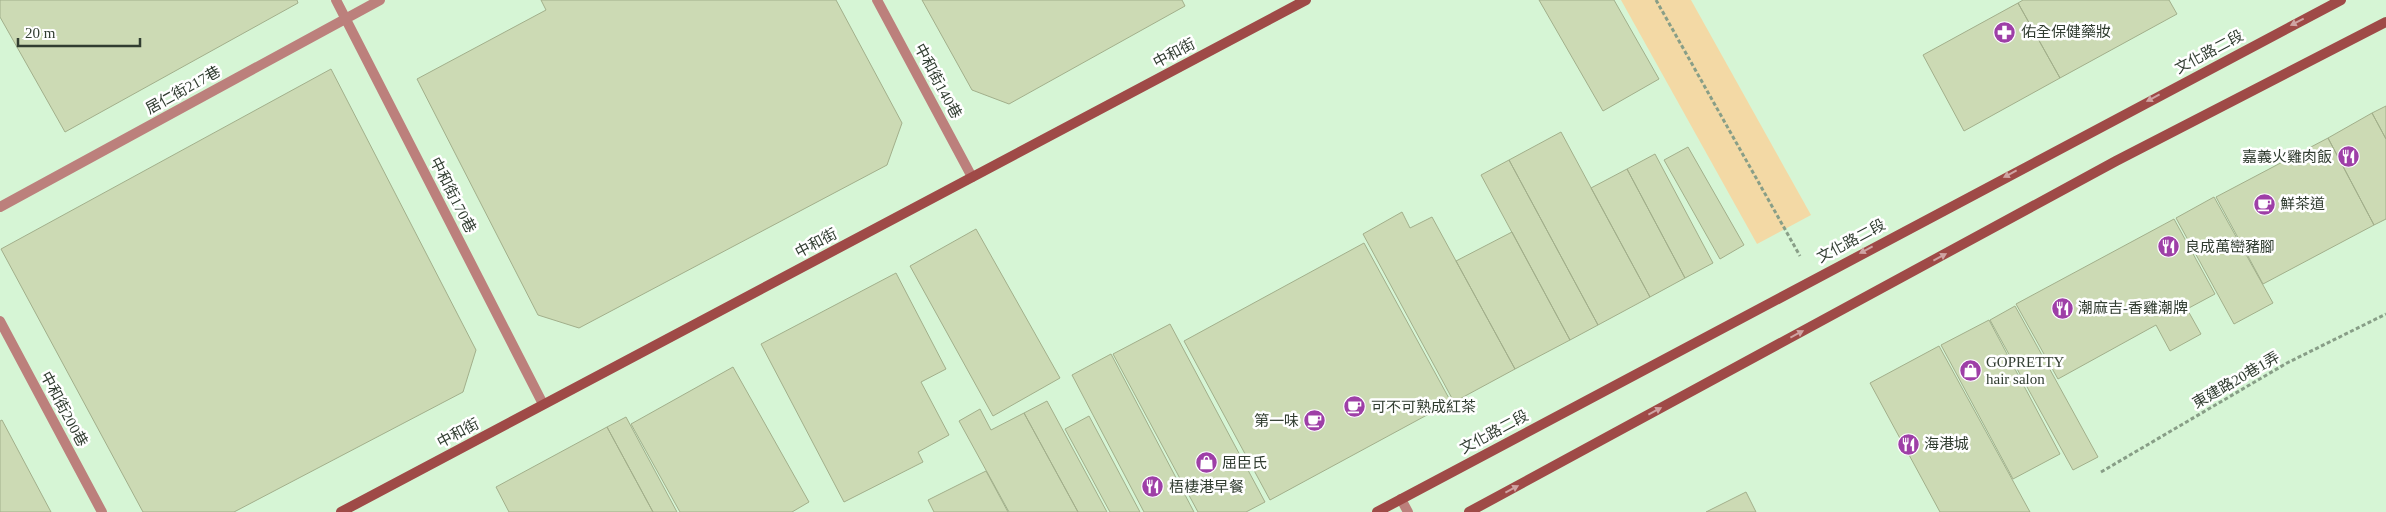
<svg xmlns="http://www.w3.org/2000/svg" width="2386" height="512" font-family="'Times New Roman','Noto Sans TC',serif">
<rect width="100%" height="100%" fill="#d6f5d5"/>
<path fill="#f3d9a5" d="M 1621,0 L 1691,0 L 1811,215 L 1757,244 Z"/>
<path fill="#ccdab4" stroke="#a2af8b" d="M 0,0 L 297,0 L 298,3 L 65,132 L 0,17 Z
M 541,0 L 836,0 L 902,123 L 887,165 L 579,328 L 538,315 L 417,79 L 546,10 Z
M 922,0 L 1182,0 L 1185,6 L 1009,104 L 972,90 Z
M 1539,0 L 1614,0 L 1659,79 L 1603,111 Z
M 2023,0 L 2169,0 L 2177,14 L 2060,78 L 2018,3 Z
M 2018,3 L 2060,78 L 1964,131 L 1923,55 Z
M 331,69 L 476,350 L 463,392 L 234,512 L 143,512 L 1,249 Z
M 2386,106 L 2386,139 L 2372,113 Z
M 2372,113 L 2386,139 L 2386,219 L 2374,225 L 2328,138 Z
M 1561,132 L 1650,297 L 1598,325 L 1509,160 Z
M 2328,138 L 2374,225 L 2263,284 L 2216,197 Z
M 1688,147 L 1744,245 L 1720,259 L 1664,160 Z
M 1655,154 L 1713,263 L 1685,278 L 1627,169 Z
M 1509,160 L 1598,325 L 1570,340 L 1481,175 Z
M 1627,169 L 1685,278 L 1650,297 L 1591,188 Z
M 2214,197 L 2273,303 L 2234,324 L 2176,218 Z
M 1402,212 L 1410,228 L 1432,217 L 1515,369 L 1454,402 L 1363,234 Z
M 2174,219 L 2215,294 L 2187,309 L 2201,334 L 2170,351 L 2156,325 L 2058,379 L 2016,304 Z
M 976,229 L 1060,378 L 993,416 L 910,266 Z
M 1512,232 L 1570,340 L 1515,369 L 1456,261 Z
M 1364,243 L 1451,402 L 1270,500 L 1184,341 Z
M 896,273 L 946,369 L 921,382 L 949,435 L 918,452 L 923,462 L 844,502 L 761,344 Z
M 2015,306 L 2098,457 L 2073,470 L 1990,320 Z
M 1989,320 L 2060,454 L 2013,479 L 1941,345 Z
M 1170,324 L 1265,502 L 1246,512 L 1198,512 L 1113,354 Z
M 1939,346 L 2030,512 L 1940,512 L 1870,383 Z
M 1111,354 L 1194,512 L 1144,512 L 1072,375 Z
M 733,367 L 809,502 L 792,512 L 680,512 L 631,424 Z
M 1047,401 L 1107,512 L 1078,512 L 1024,413 Z
M 980,409 L 991,430 L 1024,413 L 1078,512 L 1009,512 L 959,421 Z
M 1089,416 L 1140,512 L 1110,512 L 1065,429 Z
M 626,417 L 677,512 L 653,512 L 607,427 Z
M 2,420 L 51,512 L 0,512 L 0,421 Z
M 607,427 L 653,512 L 509,512 L 496,487 Z
M 986,471 L 1008,512 L 934,512 L 928,500 Z
M 1746,492 L 1756,512 L 1706,512 Z"/>
<g fill="none" stroke-linecap="round" stroke-linejoin="round">
<path stroke="#889e87" stroke-width="3" stroke-dasharray="4 2.5" stroke-linecap="butt" d="M 1656,0 L 1800,256
M 2101,472 L 2287,363 L 2386,314"/>
<path stroke="#bc807c" stroke-width="10" d="M 1401,499 L 1408,512"/>
<path stroke="#bc807c" stroke-width="10" d="M 336,0 L 543,404
M 877,0 L 972,177
M 0,207 L 380,0
M 0,321 L 102,512"/>
<path stroke="#9f4a47" stroke-width="10" d="M 341,512 L 1306,0
M 1377,512 L 2341,0
M 1469,512 L 2116,161 L 2386,22"/>
</g>
<defs><path id="oneway-solid" d="M-6-.8H1V-3.2L6.5 0L1 3.2V.8H-6Z" transform="scale(1.25)"/></defs>
<g fill="#cfa4a3">
<use href="#oneway-solid" transform="translate(2297 22) rotate(153)"/>
<use href="#oneway-solid" transform="translate(2153 98) rotate(152)"/>
<use href="#oneway-solid" transform="translate(2010 174) rotate(152)"/>
<use href="#oneway-solid" transform="translate(1866 250) rotate(152)"/>
<use href="#oneway-solid" transform="translate(1940 257) rotate(-28)"/>
<use href="#oneway-solid" transform="translate(1797 334) rotate(-28)"/>
<use href="#oneway-solid" transform="translate(1655 411) rotate(-28)"/>
<use href="#oneway-solid" transform="translate(1512 489) rotate(-28)"/>
</g>
<defs>
<symbol id="pharmacy-disc" viewBox="-11 -11 22 22"><circle r="9.5" fill="#9e3fa7" stroke="#fff"/><path d="M-2-6h4v4h4v4h-4v4h-4v-4h-4v-4h4Z" fill="#fff"/></symbol>
<symbol id="restaurant-disc" viewBox="-11 -11 22 22"><circle r="9.5" fill="#9e3fa7" stroke="#fff"/><path d="M-5-6h1v4h1v-4h1v4h1v-4h1v5L-1.5 .5V6h-2V.5L-5-1ZM5-6V6H3V1.5H1.5Q1.5-4 5-6Z" fill="#fff"/></symbol>
<symbol id="cafe-disc" viewBox="-11 -11 22 22"><circle r="9.5" fill="#9e3fa7" stroke="#fff"/><path d="M-5.5-4.5H6V0H3Q3 3.5 0 3.5H-2.5Q-5.5 3.5-5.5 0ZM3-3.2v2h1.7v-2ZM-6 4.5H4V6H-6Z" fill="#fff"/></symbol>
<symbol id="shop-disc" viewBox="-11 -11 22 22"><circle r="9.5" fill="#9e3fa7" stroke="#fff"/><path d="M-5-2.5h2.3a2.7 3.5 0 0 1 5.4 0H5L5.5 6h-11ZM-1.5-2.5h3a1.5 2.3 0 0 0-3 0Z" fill="#fff"/></symbol>
</defs>
<g fill-rule="evenodd">
<use href="#pharmacy-disc" x="1992" y="20" width="25" height="25"/>
<use href="#restaurant-disc" x="2336" y="144" width="25" height="25"/>
<use href="#cafe-disc" x="2252" y="192" width="25" height="25"/>
<use href="#restaurant-disc" x="2156" y="234" width="25" height="25"/>
<use href="#restaurant-disc" x="2050" y="296" width="25" height="25"/>
<use href="#shop-disc" x="1958" y="358" width="25" height="25"/>
<use href="#cafe-disc" x="1342" y="394" width="25" height="25"/>
<use href="#cafe-disc" x="1302" y="408" width="25" height="25"/>
<use href="#restaurant-disc" x="1896" y="432" width="25" height="25"/>
<use href="#shop-disc" x="1194" y="450" width="25" height="25"/>
<use href="#restaurant-disc" x="1140" y="474" width="25" height="25"/>
</g>
<g text-anchor="middle" stroke-width="5" stroke-linejoin="round" paint-order="stroke">
<g font-size="15" fill="#313d31" stroke="#fff" text-anchor="start">
<text x="2021" y="37">佑全保健藥妝</text>
<text x="2332" y="162" text-anchor="end">嘉義火雞肉飯</text>
<text x="2280" y="209">鮮茶道</text>
<text x="2185" y="252">良成萬巒豬腳</text>
<text x="2078" y="313">潮麻吉-香雞潮牌</text>
<text x="1986" y="367">GOPRETTY<tspan x="1986" dy="17">hair salon</tspan></text>
<text x="1371" y="412">可不可熟成紅茶</text>
<text x="1299" y="426" text-anchor="end">第一味</text>
<text x="1924" y="449">海港城</text>
<text x="1222" y="468">屈臣氏</text>
<text x="1169" y="492">梧棲港早餐</text>
</g>
<g font-size="15" fill="#313d31" stroke="#fff">
<text transform="translate(2209 52) rotate(-28)" y="5">文化路二段</text>
<text transform="translate(1174 53) rotate(-28)" y="5">中和街</text>
<text transform="translate(938 81) rotate(62)" y="5">中和街140巷</text>
<text transform="translate(183 90) rotate(-29)" y="5">居仁街217巷</text>
<text transform="translate(453 195) rotate(63)" y="5">中和街170巷</text>
<text transform="translate(1851 241) rotate(-28)" y="5">文化路二段</text>
<text transform="translate(816 243) rotate(-28)" y="5">中和街</text>
<text transform="translate(2236 380) rotate(-30)" y="5">東建路20巷1弄</text>
<text transform="translate(64 409) rotate(62)" y="5">中和街200巷</text>
<text transform="translate(1494 432) rotate(-28)" y="5">文化路二段</text>
<text transform="translate(458 433) rotate(-28)" y="5">中和街</text>
</g>
</g>
<path d="M18 38v8h122v-8" fill="none" stroke="#313d31" stroke-width="2.5"/>
<text x="25" y="38" font-size="15" fill="#313d31" stroke="#ffffff" stroke-width="4" paint-order="stroke">20 m</text>
</svg>
